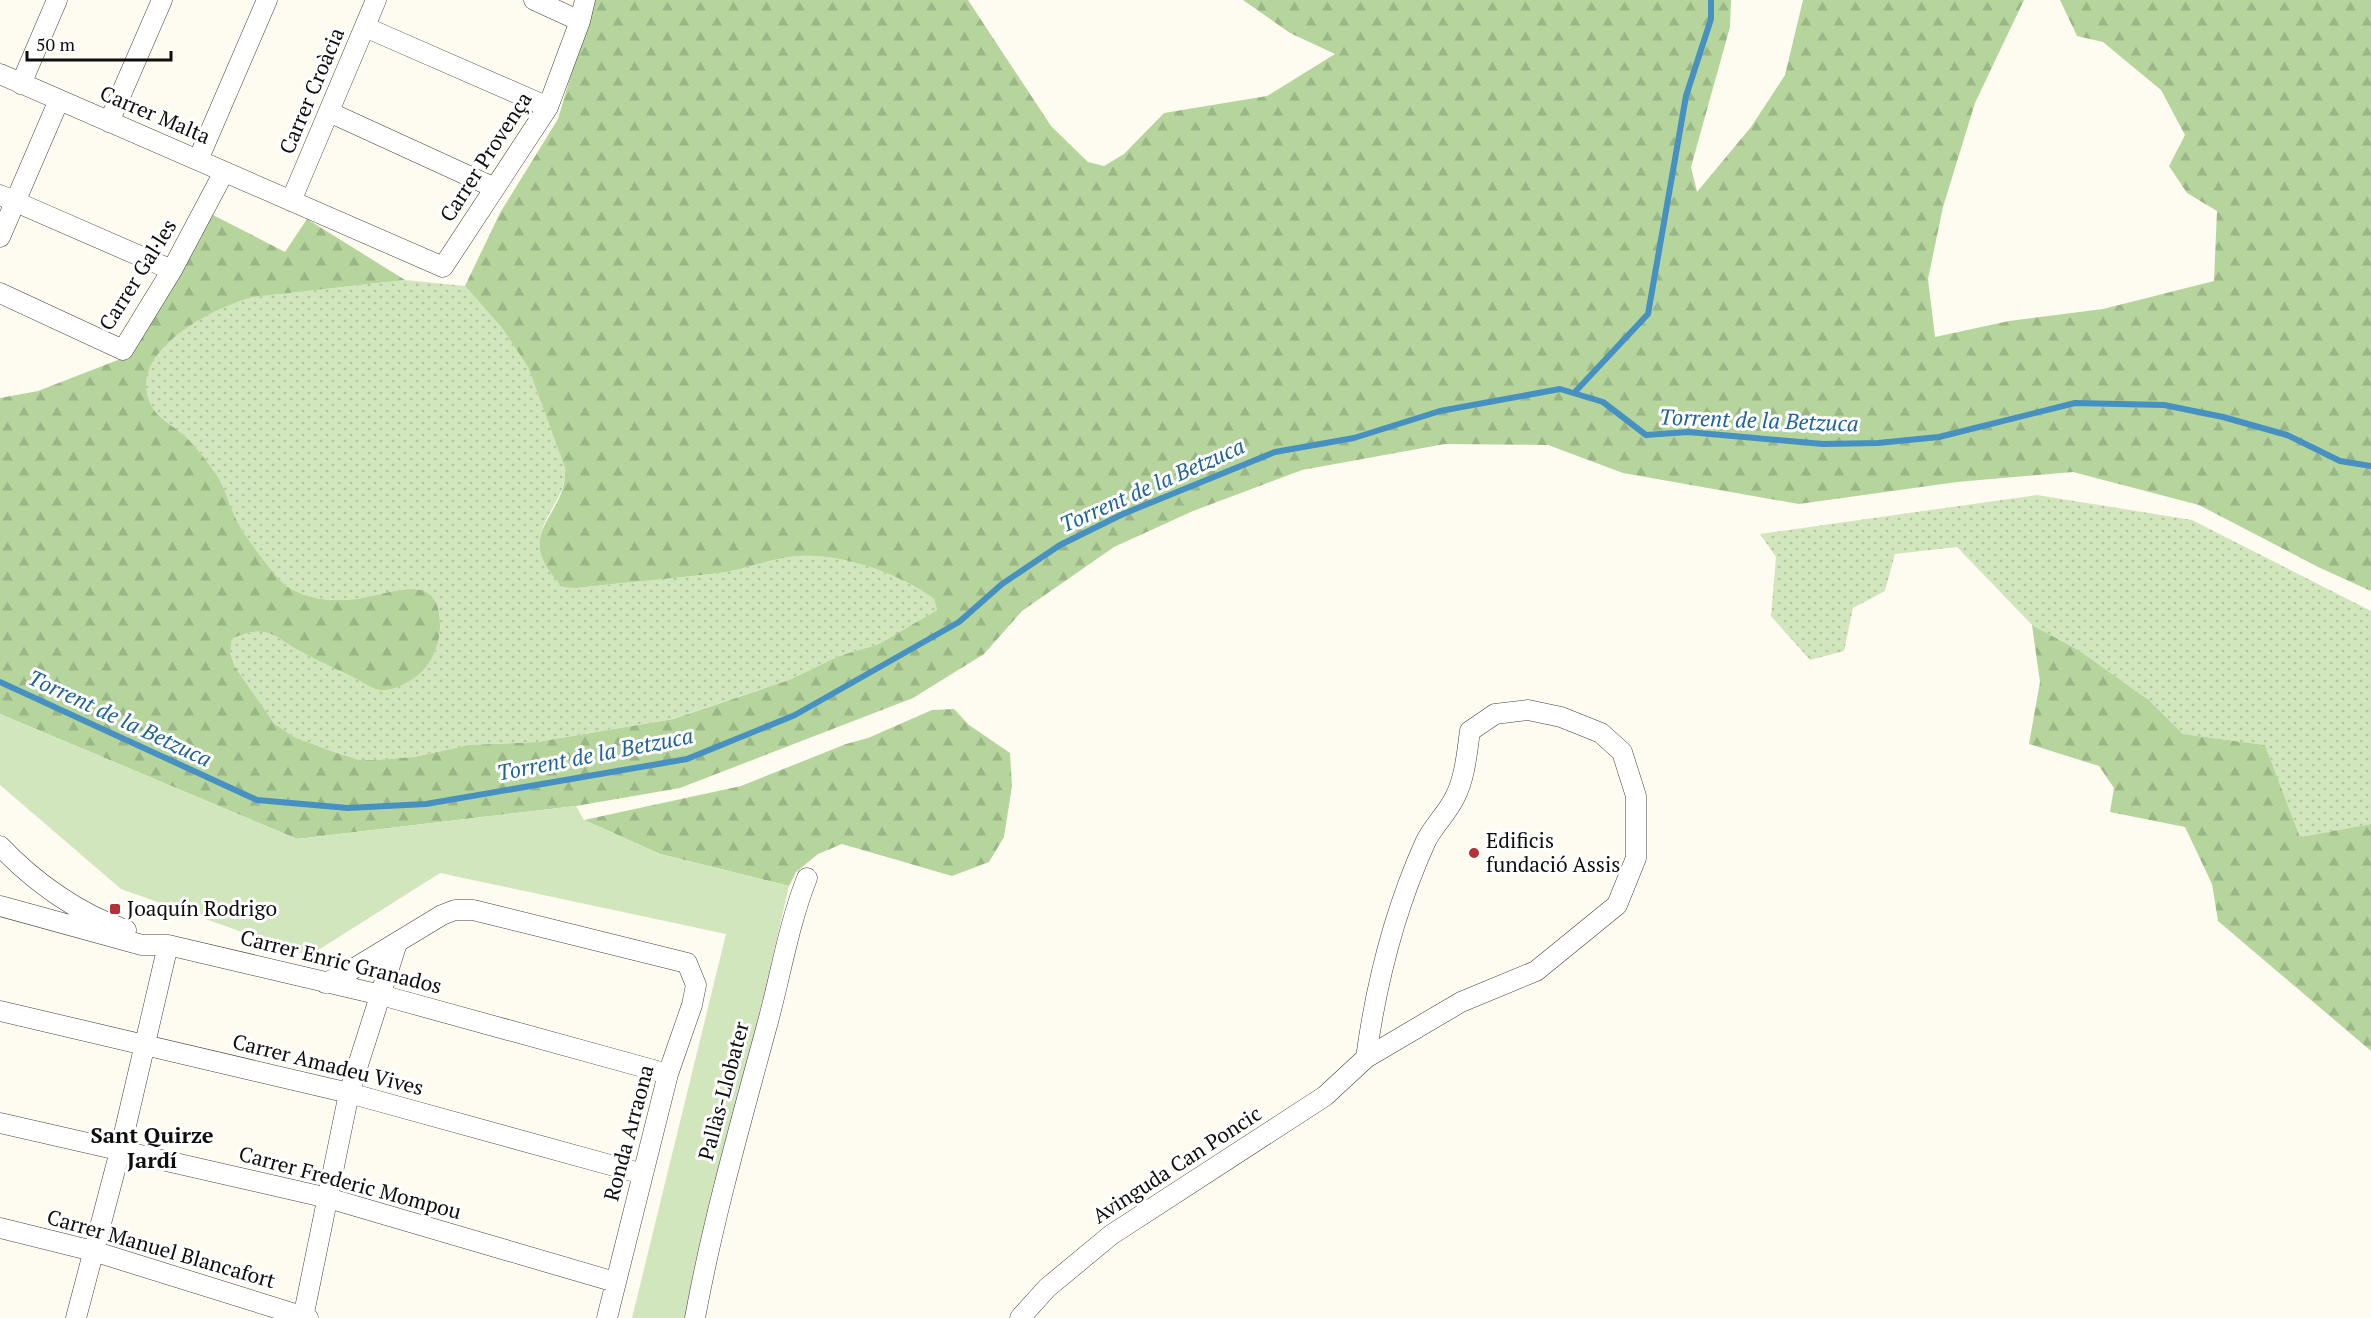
<svg xmlns="http://www.w3.org/2000/svg" width="2371" height="1318" font-family="'PT Serif',serif">
<defs>
<pattern id="grass-dots" width="8" height="8" patternUnits="userSpaceOnUse" patternTransform="scale(1.5)"><rect width="8" height="8" fill="#d2e6bd"/><path d="M2 2h.1M6 6h.1" fill="none" stroke="#b3c4a1" stroke-width="1.8" stroke-linecap="round"/></pattern>
<pattern id="forest-firs" width="22" height="20" patternUnits="userSpaceOnUse" patternTransform="scale(1.5)"><rect width="22" height="20" fill="#b6d59d"/><path d="M5 1l3.5 6h-7zM16 11l3.5 6h-7z" fill="#9bb686"/></pattern>
</defs>
<rect width="100%" height="100%" fill="#fefbf1"/>
<path fill="url(#grass-dots)" d="M 405,280 L 465,286 L 502,328 L 528,367 L 565,468 C 567,498 542,513 540,541 L 577,588 C 625,582 672,579 719,573 C 746,570 773,557 800,556 C 841,553 901,574 934,599 L 937,610 L 879,644 L 839,656 L 789,680 L 672,719 L 537,742 L 468,745 L 414,757 L 373,760 L 360,760 L 334,752 L 294,737 L 274,723 L 235,667 L 230,653 L 232,639 C 244,633 257,629 271,634 C 279,637 287,644 294,648 C 313,659 332,667 351,676 C 359,680 367,686 375,689 C 388,694 406,684 416,676 C 431,665 439,647 440,629 C 442,571 399,591 362,598 C 335,603 297,600 278,578 C 263,561 246,539 236,519 C 228,502 225,485 213,470 C 205,458 194,445 184,435 C 172,425 155,416 148,401 C 128,350 216,305 254,297 Z
M 2037,495 L 2192,520 L 2371,611 L 2371,824 L 2300,837 L 2265,745 L 2183,734 L 2150,701 L 2080,651 L 2032,625 L 1957,547 L 1895,554 L 1885,591 L 1853,608 L 1844,651 L 1810,660 L 1771,616 L 1776,557 L 1760,534 Z"/>
<path fill="url(#forest-firs)" d="M 593,0 L 968,0 L 1051,126 L 1088,162 L 1104,166 L 1124,154 L 1164,113 L 1267,96 L 1335,54 L 1290,33 L 1243,0 L 1731,0 L 1730,27 L 1691,167 L 1697,192 L 1751,127 L 1785,75 L 1803,0 L 2024,0 L 1975,103 L 1943,207 L 1928,279 L 1935,337 L 2009,321 L 2103,309 L 2214,281 L 2217,211 L 2187,193 L 2169,166 L 2185,135 L 2161,90 L 2103,42 L 2077,36 L 2060,0 L 2371,0 L 2371,591 L 2318,567 L 2199,505 L 2073,472 L 1957,482 L 1799,504 L 1623,473 L 1548,445 L 1445,444 L 1302,470 L 1193,511 L 1114,547 L 1022,611 L 984,654 L 913,698 L 680,788 L 576,806 L 297,839 L 0,714 L 0,398 L 38,391 L 128,356 L 213,215 L 285,252 L 307,219 L 405,280 L 254,297 C 215,306 129,350 149,401 C 154,416 172,425 184,435 C 194,445 205,458 213,470 C 225,485 228,502 236,519 C 246,539 263,560 278,578 C 297,600 335,603 362,598 C 399,591 442,571 440,629 C 439,647 431,665 417,676 C 406,684 388,694 375,689 C 367,686 359,680 351,676 C 332,667 313,659 294,648 C 287,644 279,637 271,634 C 258,629 244,633 232,639 L 230,653 L 235,667 L 274,723 L 294,737 L 334,752 L 360,760 L 373,760 L 414,757 L 468,745 L 537,742 L 673,719 L 789,680 L 839,656 L 879,644 L 937,610 L 934,599 C 901,574 841,553 800,556 C 773,557 746,570 719,573 C 672,579 625,582 577,588 L 563,587 C 508,530 568,519 565,468 L 528,367 L 502,328 L 465,286 L 500,213 L 558,119 Z
M 2032,625 L 2080,651 L 2150,701 L 2183,734 L 2265,745 L 2300,837 L 2371,824 L 2371,1051 L 2218,921 L 2212,884 L 2185,827 L 2110,812 L 2114,788 L 2099,766 L 2029,744 L 2040,682 Z
M 954,709 L 969,725 L 1010,753 L 1012,786 L 1004,837 L 989,862 L 952,876 L 842,844 L 818,854 L 796,872 L 789,886 L 660,854 L 584,820 L 741,786 L 846,744 L 868,738 L 932,710 Z"/>
<path fill="#d2e6bd" d="M 0,714 L 297,839 L 576,806 L 584,820 L 660,854 L 789,886 L 689,1318 L 632,1318 L 726,934 L 440,873 L 309,956 L 121,889 L 0,785 Z"/>
<g fill="none" stroke-linecap="round" stroke-linejoin="round">
<path stroke="#4691c2" stroke-width="6" d="M 1574,393 L 1648,314 L 1686,96 L 1711,19 L 1711,0
M 0,682 L 257,800 L 348,808 L 426,804 L 687,759 L 795,715 L 959,622 L 1002,584 L 1060,545 L 1123,514 L 1275,452 L 1354,438 L 1440,411 L 1560,389 L 1603,402 L 1646,435 L 1688,432 L 1823,444 L 1878,443 L 1939,437 L 2075,403 L 2164,405 L 2223,417 L 2287,435 L 2340,461 L 2371,466"/>
<defs>
<path id="minor" d="M 534,0 L 580,21
M 365,27 L 548,107
M 0,74 L 443,267 L 548,107 L 580,21 L 585,0
M 21,84 L 57,0
M 329,112 L 495,188
M 109,122 L 162,0
M 198,160 L 267,0
M 0,195 L 172,270
M 291,201 L 376,0
M 0,237 L 59,100
M 0,293 L 123,350 L 172,270 L 224,172
M 0,846 C 34,882 79,914 126,930
M 0,906 L 142,945 L 168,945 L 381,995 L 668,1074
M 325,983 L 343,975 L 442,915 L 455,910 L 473,910 L 687,963 L 696,985 L 692,1005 L 668,1074 L 607,1318
M 0,1011 L 349,1093 L 643,1174
M 0,1123 L 328,1198 L 615,1282
M 0,1228 L 93,1251 L 308,1318
M 76,1318 L 120,1151 L 168,945
M 303,1318 L 349,1093 L 397,943
M 695,1318 C 713,1220 740,1125 766,1029 C 780,979 788,926 807,878
M 1020,1318 L 1047,1288 L 1111,1235 L 1325,1096 L 1366,1058 L 1461,1002 L 1536,971 L 1617,905 L 1636,858 L 1636,796 L 1622,752 L 1601,733 L 1561,717 L 1528,710 L 1495,714 L 1470,731 C 1467,752 1465,778 1455,797 C 1447,814 1432,827 1425,843 C 1394,912 1376,984 1366,1058"/>
</defs>
<use href="#minor" stroke="#414141" stroke-width="21"/>
<use href="#minor" stroke="#fff" stroke-width="20"/>
</g>
<g fill="#b43137" stroke="#fff" stroke-width="2">
<circle cx="1474" cy="853" r="6"/>
<rect x="109" y="903" width="12" height="12" rx="3"/>
</g>
<g text-anchor="middle" stroke-width="6" stroke-linejoin="round" paint-order="stroke">
<g font-size="21" fill="#0e0e0e" stroke="#fff">
<text transform="translate(312 91) rotate(-67)" y="7">Carrer Croàcia</text>
<text transform="translate(155 115) rotate(23)" y="7">Carrer Malta</text>
<text transform="translate(486 157) rotate(-57)" y="7">Carrer Provença</text>
<text transform="translate(138 275) rotate(-58)" y="7">Carrer Gal·les</text>
<text transform="translate(341 962) rotate(14)" y="7">Carrer Enric Granados</text>
<text transform="translate(328 1065) rotate(14)" y="7">Carrer Amadeu Vives</text>
<text transform="translate(724 1091) rotate(-75)" y="7">Pallàs-Llobater</text>
<text transform="translate(629 1133) rotate(-75)" y="7">Ronda Arraona</text>
<text transform="translate(1177 1165) rotate(-33)" y="7">Avinguda Can Poncic</text>
<text transform="translate(350 1183) rotate(15)" y="7">Carrer Frederic Mompou</text>
<text transform="translate(161 1249) rotate(16)" y="7">Carrer Manuel Blancafort</text>
</g>
<g font-size="21" fill="#0e0e0e" stroke="#fff" text-anchor="start">
<text x="1486" y="848">Edificis<tspan x="1486" dy="24">fundació Assis</tspan></text>
<text x="127" y="916">Joaquín Rodrigo</text>
</g>
<g font-size="22" font-style="italic" fill="#216397" stroke="#fff">
<text transform="translate(1759 420) rotate(2)" y="8">Torrent de la Betzuca</text>
<text transform="translate(1152 485) rotate(-24)" y="8">Torrent de la Betzuca</text>
<text transform="translate(120 718) rotate(25)" y="8">Torrent de la Betzuca</text>
<text transform="translate(595 754) rotate(-11)" y="8">Torrent de la Betzuca</text>
</g>
<g font-size="22" font-weight="bold" fill="#0e0e0e" stroke="#fff">
<text x="152" y="1143">Sant Quirze<tspan x="152" dy="25">Jardí</tspan></text>
</g>
</g>
<path d="M27 51v9h144v-9" fill="none" stroke="#0e0e0e" stroke-width="3"/>
<text x="36" y="51" font-size="18" fill="#0e0e0e" stroke="#ffffff" stroke-width="4.5" paint-order="stroke">50 m</text>
</svg>
